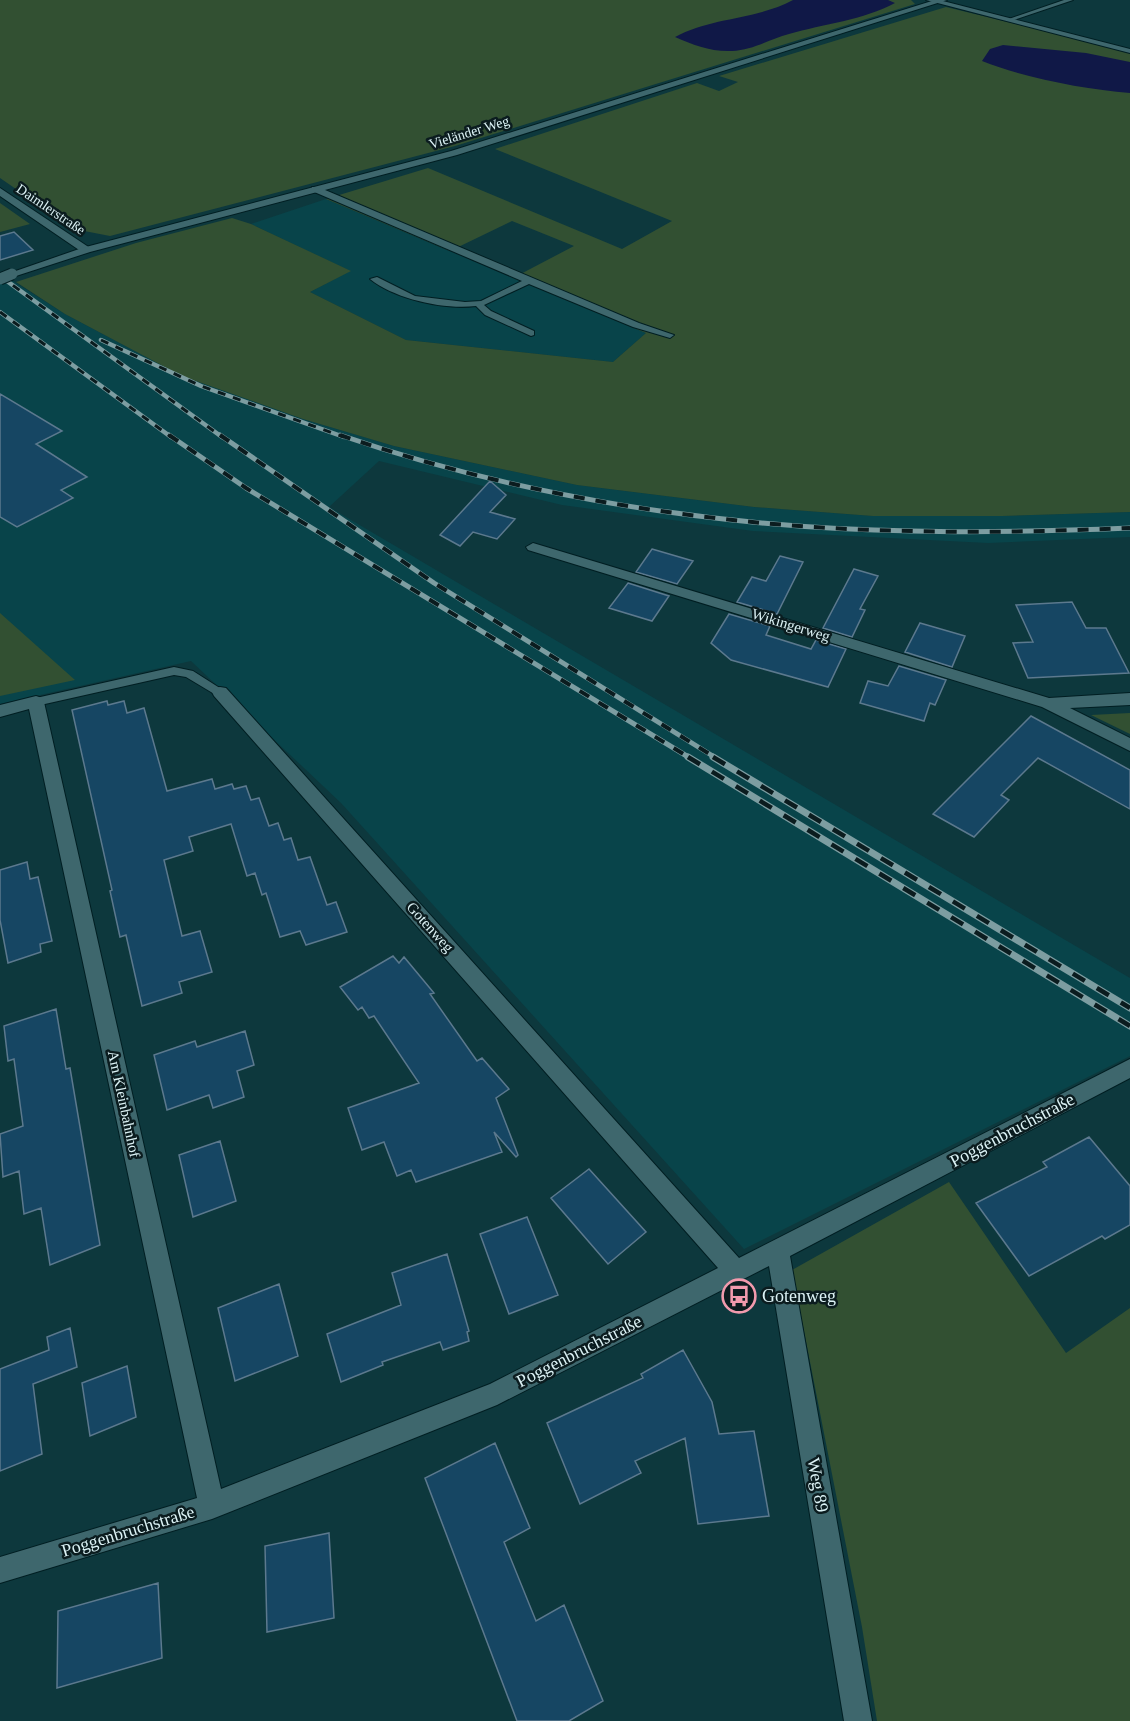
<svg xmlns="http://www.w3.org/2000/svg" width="1130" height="1721" font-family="'Times New Roman',serif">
<rect width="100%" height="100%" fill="#0d383d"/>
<path fill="#08444a" d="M 326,199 L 513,278 L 646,333 L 613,362 L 406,340 L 310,292 L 350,271 L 251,224 Z
M 0,273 L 65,314 L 182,376 L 303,419 L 394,446 L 577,485 L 754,507 L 873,516 L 1002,516 L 1130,512 L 1130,537 L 988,543 L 753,531 L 562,505 L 379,461 L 329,507 L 1130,978 L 1130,1056 L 744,1249 L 341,803 L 191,661 L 0,704 Z"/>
<path fill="#325032" d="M 0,0 L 911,0 L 915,4 L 455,146 L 110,236 L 74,229 L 0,178 Z
M 946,7 L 1130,52 L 1130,512 L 1002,516 L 873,516 L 754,507 L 577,485 L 394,446 L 303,419 L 182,376 L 65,314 L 16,282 L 136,243 L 232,218 L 251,224 L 351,271 L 310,292 L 406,340 L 613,362 L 646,333 L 513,278 L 574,246 L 512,221 L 450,251 L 326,199 L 428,168 L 622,249 L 672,221 L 495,149 L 697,83 L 719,91 L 738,82 L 719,76 Z
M 0,203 L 30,224 L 0,232 Z
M 0,613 L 75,680 L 0,696 Z
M 1130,713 L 1130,734 L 1091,715 Z
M 949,1182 L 1066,1353 L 1130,1308 L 1130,1721 L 877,1721 L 862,1627 L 792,1270 Z"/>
<path fill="#101847" d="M 793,0 L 888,0 L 895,3 C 864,20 823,24 789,34 C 770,39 753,50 732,51 C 711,52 693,45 675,37 C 711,17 756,20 793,0 Z
M 1003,45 L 1086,53 L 1130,62 L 1130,93 C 1084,89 1025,78 982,61 L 990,49 Z"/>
<path fill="#164663" stroke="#5c798e" stroke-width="1.5" d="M 14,232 L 33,250 L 0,260 L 0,236 Z
M 0,394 L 62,431 L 36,444 L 87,477 L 61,490 L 73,498 L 17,527 L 0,517 Z
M 490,481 L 506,495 L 490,512 L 515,519 L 497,539 L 473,532 L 460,546 L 440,535 Z
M 652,549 L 693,561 L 677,584 L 636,572 Z
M 780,556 L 803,562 L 777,614 L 737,602 L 752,577 L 766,581 Z
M 854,569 L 878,576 L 860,609 L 865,610 L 852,637 L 823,628 Z
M 628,583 L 669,596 L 652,621 L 609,608 Z
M 1072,602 L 1086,628 L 1106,628 L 1129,673 L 1028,678 L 1013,643 L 1033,642 L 1016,605 Z
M 729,614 L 770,626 L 766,635 L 811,649 L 816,640 L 846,649 L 828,687 L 731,660 L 711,643 Z
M 920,623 L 965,636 L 952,667 L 905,652 Z
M 899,666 L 946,680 L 935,705 L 930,703 L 924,721 L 860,703 L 868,681 L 888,686 Z
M 107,701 L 108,705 L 124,701 L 127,713 L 144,708 L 167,791 L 212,779 L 215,789 L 232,784 L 234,789 L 246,786 L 251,800 L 259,798 L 269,826 L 278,823 L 284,840 L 291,838 L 298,860 L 310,857 L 327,905 L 336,902 L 347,932 L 306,945 L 300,931 L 280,937 L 266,893 L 262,895 L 255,873 L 247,876 L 231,824 L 189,837 L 193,851 L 164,860 L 182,936 L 200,931 L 212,972 L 179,982 L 182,993 L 142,1006 L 126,935 L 120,937 L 110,891 L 112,890 L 72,710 Z
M 1031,716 L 1130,770 L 1130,809 L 1038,758 L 1001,795 L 1009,800 L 974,837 L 933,814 Z
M 27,862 L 30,879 L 38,877 L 52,941 L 40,944 L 41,952 L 8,963 L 0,920 L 0,870 Z
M 393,956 L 399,963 L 404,957 L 434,993 L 430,994 L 477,1061 L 482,1058 L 509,1089 L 496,1098 L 518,1155 L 516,1157 L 494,1132 L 502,1152 L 416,1182 L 411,1170 L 397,1176 L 384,1142 L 362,1150 L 348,1108 L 419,1083 L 374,1016 L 369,1018 L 362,1007 L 358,1010 L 340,987 Z
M 56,1009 L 66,1069 L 70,1068 L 100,1245 L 50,1265 L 41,1208 L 24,1214 L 19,1171 L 3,1177 L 0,1134 L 23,1126 L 14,1059 L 8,1061 L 4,1026 Z
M 245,1031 L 254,1065 L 237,1071 L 244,1097 L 213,1108 L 209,1095 L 167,1110 L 154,1055 L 195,1041 L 197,1047 Z
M 1089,1137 L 1130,1186 L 1130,1225 L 1105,1239 L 1102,1236 L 1029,1276 L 976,1203 L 1047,1167 L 1043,1162 Z
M 220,1141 L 236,1201 L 193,1217 L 179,1155 Z
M 589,1169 L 646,1232 L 608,1264 L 551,1198 Z
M 527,1217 L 558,1295 L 509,1314 L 480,1234 Z
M 447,1254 L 469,1331 L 467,1332 L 469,1341 L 443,1350 L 440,1342 L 382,1362 L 383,1365 L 341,1382 L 327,1334 L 401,1305 L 392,1273 Z
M 279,1284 L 298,1356 L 235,1381 L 218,1308 Z
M 70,1328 L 77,1367 L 33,1384 L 42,1454 L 0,1471 L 0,1369 L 49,1350 L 47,1337 Z
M 683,1350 L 712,1402 L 719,1434 L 754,1431 L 769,1516 L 698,1524 L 685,1438 L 635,1461 L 641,1473 L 580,1504 L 547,1423 L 643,1378 L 641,1374 Z
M 127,1366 L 136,1417 L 90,1436 L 82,1383 Z
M 495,1443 L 530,1528 L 504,1542 L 536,1621 L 564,1605 L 603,1701 L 569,1721 L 517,1721 L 425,1478 Z
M 329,1533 L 334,1618 L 267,1632 L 265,1546 Z
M 158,1583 L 162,1658 L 57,1688 L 58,1611 Z"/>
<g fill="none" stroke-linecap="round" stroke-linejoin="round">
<defs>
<path id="service" d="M 1064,0 L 1073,0 L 1011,21 L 1006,20 Z
M 312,187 L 318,187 L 639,323 L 674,335 L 670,338 L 633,327 L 529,284 L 484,305 L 491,311 L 534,331 L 534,335 L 531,336 L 485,315 L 476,306 C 444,310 395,299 370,279 L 377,277 L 415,296 L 465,302 L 481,301 L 522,281 L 312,191 Z
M 174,667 L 193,671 L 226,692 L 220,696 L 216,695 L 186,677 L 174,675 L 36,706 L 30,702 L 36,698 Z"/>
<path id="minor" d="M 926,0 L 939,0 L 1130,49 L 1130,53 Z
M 0,188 L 90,248 L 90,252 L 82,252 L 0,196 Z
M 533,543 L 1049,698 L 1130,693 L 1130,705 L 1070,708 L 1130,738 L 1130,751 L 1042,707 L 528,550 L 526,547 Z
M 220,687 L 226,688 L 739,1258 L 1130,1059 L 1130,1078 L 790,1256 L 872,1721 L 844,1721 L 769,1266 L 497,1405 L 212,1519 L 0,1583 L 0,1557 L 197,1498 L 29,709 L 0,717 L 0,705 L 36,696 L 42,698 L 44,702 L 221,1489 L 490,1384 L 718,1268 L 214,696 L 212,692 L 214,688 Z"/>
<path id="tertiary" d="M 935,0 L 947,0 L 457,155 L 90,252 L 16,276 L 12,277 L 7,274 L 82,248 L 451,151 Z"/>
</defs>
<use href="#service" stroke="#001e22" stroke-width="2"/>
<use href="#minor" stroke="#001e22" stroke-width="2"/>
<use href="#tertiary" stroke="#001e22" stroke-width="2"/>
<use href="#service" fill="#3e676d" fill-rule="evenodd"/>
<use href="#minor" fill="#3e676d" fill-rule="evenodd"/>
<use href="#tertiary" fill="#3e676d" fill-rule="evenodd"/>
<defs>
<path id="rail-far2" d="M 0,276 L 222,437
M 0,312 L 171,437
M 101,340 L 201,386 L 344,437"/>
<path id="rail-far1" d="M 169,435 L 246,488 L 690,758
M 220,435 L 434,583 L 716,758
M 340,435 C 520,497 722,528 912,531 C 985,533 1057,531 1130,528"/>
<path id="rail" d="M 688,757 L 1130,1026
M 713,757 L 1130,1008"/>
</defs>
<use href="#rail-far2" stroke="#7d9da1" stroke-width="4.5"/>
<use href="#rail-far1" stroke="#7d9da1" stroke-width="5"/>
<use href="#rail" stroke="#7d9da1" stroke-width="7"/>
<use href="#rail-far2" stroke="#0b1c1f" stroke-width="3" stroke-dasharray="8" stroke-linecap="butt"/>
<use href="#rail-far1" stroke="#0b1c1f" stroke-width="4" stroke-dasharray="11" stroke-linecap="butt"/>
<use href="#rail" stroke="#0b1c1f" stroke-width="4.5" stroke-dasharray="14" stroke-linecap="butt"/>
<defs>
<path id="tertiary-bridge" d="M 0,279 L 12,274"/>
</defs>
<use href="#tertiary-bridge" stroke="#001e22" stroke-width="13" stroke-linecap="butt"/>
<use href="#tertiary-bridge" stroke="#3e676d" stroke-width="11"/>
</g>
<defs>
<symbol id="bus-ring" viewBox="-11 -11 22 22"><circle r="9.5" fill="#0b1c1f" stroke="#f29aad" stroke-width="1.5"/><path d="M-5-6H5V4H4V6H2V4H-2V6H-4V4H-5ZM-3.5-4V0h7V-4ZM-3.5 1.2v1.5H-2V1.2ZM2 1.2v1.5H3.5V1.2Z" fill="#f29aad"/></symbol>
</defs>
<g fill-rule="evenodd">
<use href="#bus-ring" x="720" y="1277" width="38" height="38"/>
</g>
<g text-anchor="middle" stroke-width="5" stroke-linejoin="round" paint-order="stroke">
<g font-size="14" fill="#dcf2f5" stroke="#0b1c1f">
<text transform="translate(469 132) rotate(-17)" y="5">Vieländer Weg</text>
<text transform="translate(51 209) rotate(34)" y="5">Daimlerstraße</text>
</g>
<g font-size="15" fill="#dcf2f5" stroke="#0b1c1f">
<text transform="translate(791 625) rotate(17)" y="5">Wikingerweg</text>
<text transform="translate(430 927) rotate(48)" y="5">Gotenweg</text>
<text transform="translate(124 1104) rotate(78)" y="5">Am Kleinbahnhof</text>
</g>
<g font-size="18" fill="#dcf2f5" stroke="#0b1c1f">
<text transform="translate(1012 1130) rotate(-28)" y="6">Poggenbruchstraße</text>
<text transform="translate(579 1351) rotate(-27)" y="6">Poggenbruchstraße</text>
<text transform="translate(818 1485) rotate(80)" y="6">Weg 89</text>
<text transform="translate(128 1531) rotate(-17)" y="6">Poggenbruchstraße</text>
</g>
<g font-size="18" fill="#dcf2f5" stroke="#0b1c1f" text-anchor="start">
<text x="762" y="1302">Gotenweg</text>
</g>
</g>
</svg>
